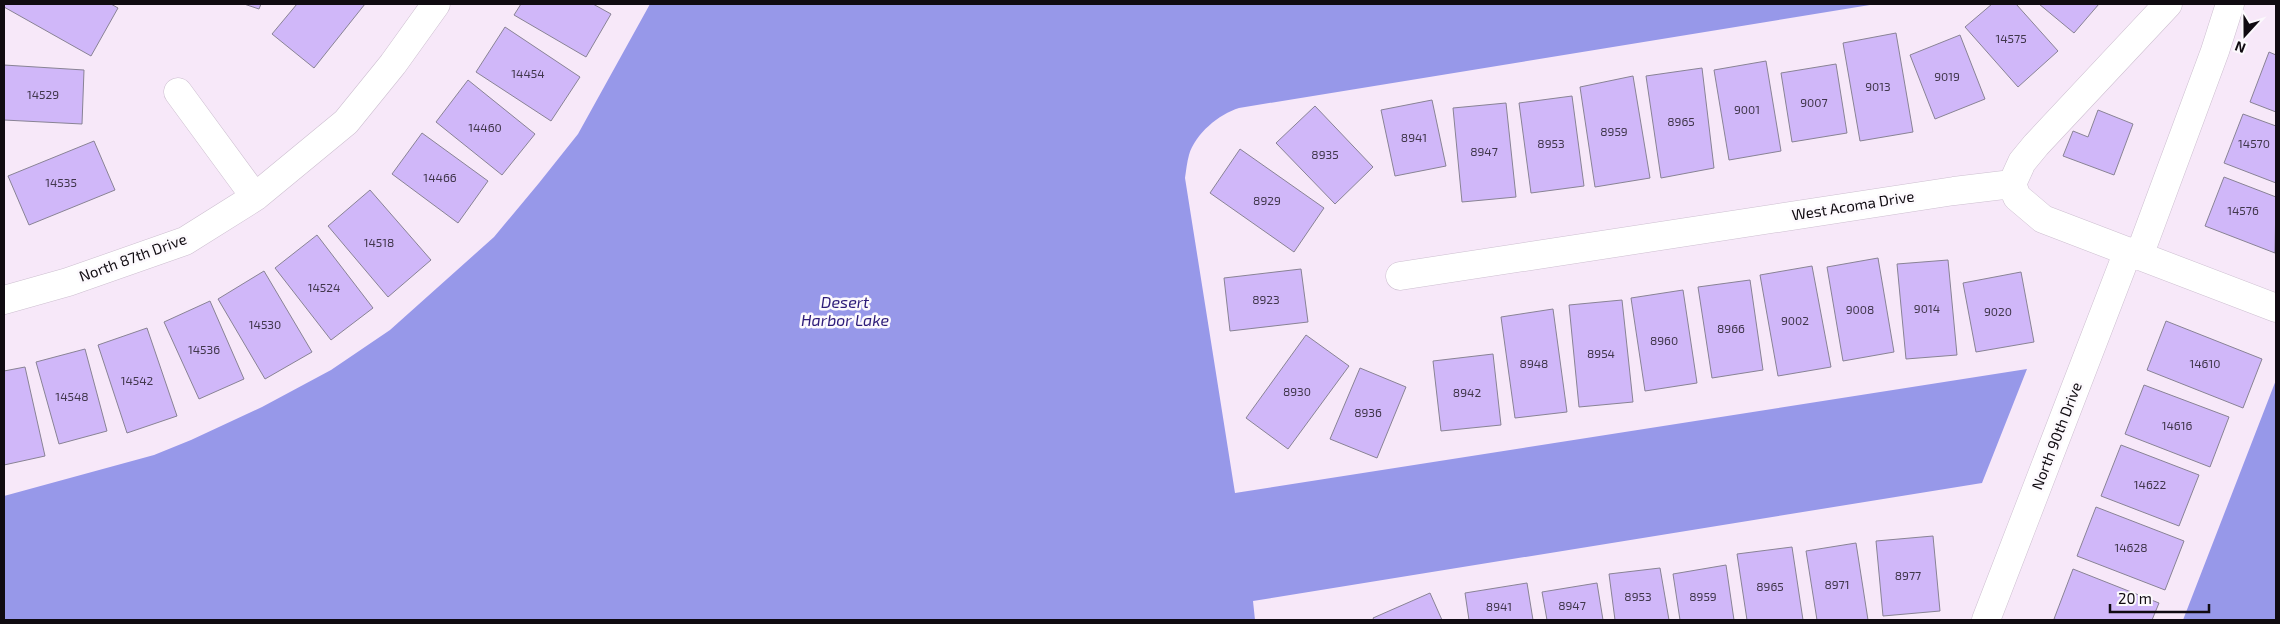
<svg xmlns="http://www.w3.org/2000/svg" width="2280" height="624" font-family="'Exo 2',sans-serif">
<rect width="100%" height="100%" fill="#f7e8f9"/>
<path fill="#9798e9" d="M 650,4 L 1876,4 L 1239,108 C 1219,114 1195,134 1189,155 C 1187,162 1186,171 1185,178 L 1235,493 L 2027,369 L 1982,483 L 1253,601 L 1255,620 L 4,620 L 4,496 L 154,455 L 191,440 L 262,407 L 331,370 L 390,330 L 494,237 L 539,183 L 578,134 Z
M 2276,380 L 2276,620 L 2183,620 Z"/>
<path fill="#d0b7f9" stroke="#898395" d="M 4,4 L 111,4 L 118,8 L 91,56 L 4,7 Z
M 244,4 L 261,4 L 259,9 Z
M 297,4 L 365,4 L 314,68 L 272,34 Z
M 521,4 L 593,4 L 611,14 L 586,57 L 514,15 Z
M 1992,4 L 2016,4 L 2058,51 L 2018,87 L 1965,27 Z
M 2039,4 L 2099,4 L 2074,33 Z
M 505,27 L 580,77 L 551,121 L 476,72 Z
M 1896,33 L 1913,132 L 1860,141 L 1843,43 Z
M 1960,35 L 1985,99 L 1935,119 L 1910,55 Z
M 2269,52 L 2276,55 L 2276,112 L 2250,102 Z
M 1766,61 L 1781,151 L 1729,160 L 1714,70 Z
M 1836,64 L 1847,133 L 1792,142 L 1781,73 Z
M 4,65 L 84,70 L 82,124 L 4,120 Z
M 1702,68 L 1714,168 L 1661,178 L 1646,76 Z
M 1633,76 L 1650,178 L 1595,187 L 1580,87 Z
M 468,80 L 535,134 L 502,175 L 436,122 Z
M 1572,96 L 1584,186 L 1531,193 L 1519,103 Z
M 1432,100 L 1446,166 L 1395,176 L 1381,110 Z
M 1506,103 L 1516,197 L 1462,202 L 1453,108 Z
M 1315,106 L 1373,167 L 1335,204 L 1276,143 Z
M 2098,110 L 2133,124 L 2114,175 L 2063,156 L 2073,131 L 2088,137 Z
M 2243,114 L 2276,126 L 2276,183 L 2224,163 Z
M 422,133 L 488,181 L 458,223 L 392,174 Z
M 94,141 L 115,190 L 29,225 L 8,176 Z
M 1240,149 L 1324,208 L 1294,252 L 1210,193 Z
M 2224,177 L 2276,197 L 2275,253 L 2205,226 Z
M 370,190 L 431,260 L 388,297 L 328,226 Z
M 317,235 L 373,308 L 331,340 L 275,268 Z
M 1878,258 L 1894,352 L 1843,361 L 1827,267 Z
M 1948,260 L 1957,355 L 1906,359 L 1897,264 Z
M 1812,266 L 1831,367 L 1778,376 L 1760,275 Z
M 1301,269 L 1308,322 L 1230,331 L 1224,278 Z
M 264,271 L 312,352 L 265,379 L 218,299 Z
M 2021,272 L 2034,342 L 1976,352 L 1963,283 Z
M 1750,280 L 1763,370 L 1712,378 L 1698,287 Z
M 1683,290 L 1697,383 L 1645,391 L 1631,298 Z
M 1622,300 L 1633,402 L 1579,407 L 1569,305 Z
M 210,301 L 244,379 L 199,399 L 164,322 Z
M 1553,309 L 1567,412 L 1515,418 L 1501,317 Z
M 2166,321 L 2262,359 L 2243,408 L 2147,370 Z
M 147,328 L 177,416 L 127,433 L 98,345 Z
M 1306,335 L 1349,366 L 1288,449 L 1246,418 Z
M 85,349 L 107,431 L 59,444 L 36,362 Z
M 1493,354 L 1501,425 L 1441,431 L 1433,361 Z
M 25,367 L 45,456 L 4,465 L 4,371 Z
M 1360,368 L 1406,387 L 1377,458 L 1330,439 Z
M 2144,385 L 2229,417 L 2210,467 L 2125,434 Z
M 2121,445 L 2199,475 L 2179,526 L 2101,496 Z
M 2096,507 L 2184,541 L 2165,590 L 2077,556 Z
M 1933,536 L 1940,611 L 1883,616 L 1876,541 Z
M 1856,543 L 1868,620 L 1817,620 L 1806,551 Z
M 1792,547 L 1803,620 L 1747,620 L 1737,554 Z
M 1726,565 L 1734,620 L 1680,620 L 1673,574 Z
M 1660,568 L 1669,620 L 1615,620 L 1609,574 Z
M 2073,569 L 2159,603 L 2152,620 L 2058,620 L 2054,619 Z
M 1527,583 L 1533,620 L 1469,620 L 1465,593 Z
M 1597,583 L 1603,620 L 1547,620 L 1542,592 Z
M 1430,593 L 1442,620 L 1374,620 L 1373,618 Z"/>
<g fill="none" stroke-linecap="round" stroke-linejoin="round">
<defs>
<path id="minor" d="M 178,92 L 255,197
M 2012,184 L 2022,162 L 2036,145 L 2168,4
M 2139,256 L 2215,51 L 2230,4
M 1400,276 L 1954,191 L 2012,184 L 2017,197 L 2043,219 L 2276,308
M 4,300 L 68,282 L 185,241 L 255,197 L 346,122 L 393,64 L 436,4
M 1986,620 L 2128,251"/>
</defs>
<use href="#minor" stroke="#cdbfd0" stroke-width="29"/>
<use href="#minor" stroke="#fff" stroke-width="28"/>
</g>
<g text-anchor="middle" stroke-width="5" stroke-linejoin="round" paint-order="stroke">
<g font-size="12" fill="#40364b">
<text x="2011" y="43">14575</text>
<text x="528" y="78">14454</text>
<text x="1947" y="81">9019</text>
<text x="1878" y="91">9013</text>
<text x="43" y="99">14529</text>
<text x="1814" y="107">9007</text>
<text x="1747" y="114">9001</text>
<text x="1681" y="126">8965</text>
<text x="485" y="132">14460</text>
<text x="1614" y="136">8959</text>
<text x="1414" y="142">8941</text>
<text x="1551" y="148">8953</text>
<text x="2254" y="148">14570</text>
<text x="1484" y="156">8947</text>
<text x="1325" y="159">8935</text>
<text x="440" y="182">14466</text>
<text x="61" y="187">14535</text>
<text x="1267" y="205">8929</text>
<text x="2243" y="215">14576</text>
<text x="379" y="247">14518</text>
<text x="324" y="292">14524</text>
<text x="1266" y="304">8923</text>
<text x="1927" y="313">9014</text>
<text x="1860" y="314">9008</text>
<text x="1998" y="316">9020</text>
<text x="1795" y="325">9002</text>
<text x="265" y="329">14530</text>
<text x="1731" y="333">8966</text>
<text x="1664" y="345">8960</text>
<text x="204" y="354">14536</text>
<text x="1601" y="358">8954</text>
<text x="1534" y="368">8948</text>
<text x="2205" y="368">14610</text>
<text x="137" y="385">14542</text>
<text x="1297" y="396">8930</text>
<text x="1467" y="397">8942</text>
<text x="72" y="401">14548</text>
<text x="1368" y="417">8936</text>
<text x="2177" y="430">14616</text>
<text x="2150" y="489">14622</text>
<text x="2131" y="552">14628</text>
<text x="1908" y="580">8977</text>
<text x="1837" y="589">8971</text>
<text x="1770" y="591">8965</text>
<text x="1638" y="601">8953</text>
<text x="1703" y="601">8959</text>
<text x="1572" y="610">8947</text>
<text x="1499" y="611">8941</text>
</g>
<g font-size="15" fill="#100b11" stroke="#fcf9fd">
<text transform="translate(1853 206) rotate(-9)" y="5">West Acoma Drive</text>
<text transform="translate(133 258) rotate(-20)" y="5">North 87th Drive</text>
<text transform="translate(2057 436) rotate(-69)" y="5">North 90th Drive</text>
</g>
<g font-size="16" font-style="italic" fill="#2d1c79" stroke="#fcf9fd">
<text x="845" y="308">Desert<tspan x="845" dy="18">Harbor Lake</tspan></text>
</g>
</g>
<rect width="2280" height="624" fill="none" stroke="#100b11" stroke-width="10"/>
<g transform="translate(2245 35) rotate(201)" stroke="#fcf9fd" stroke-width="4" paint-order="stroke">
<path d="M0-4L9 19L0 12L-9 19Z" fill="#100b11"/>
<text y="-8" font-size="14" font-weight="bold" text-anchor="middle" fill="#100b11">N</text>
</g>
<path d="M2110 604v8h99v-8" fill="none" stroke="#100b11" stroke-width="2.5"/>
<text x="2118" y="604" font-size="15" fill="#100b11" stroke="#fcf9fd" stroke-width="4" paint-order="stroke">20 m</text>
</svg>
